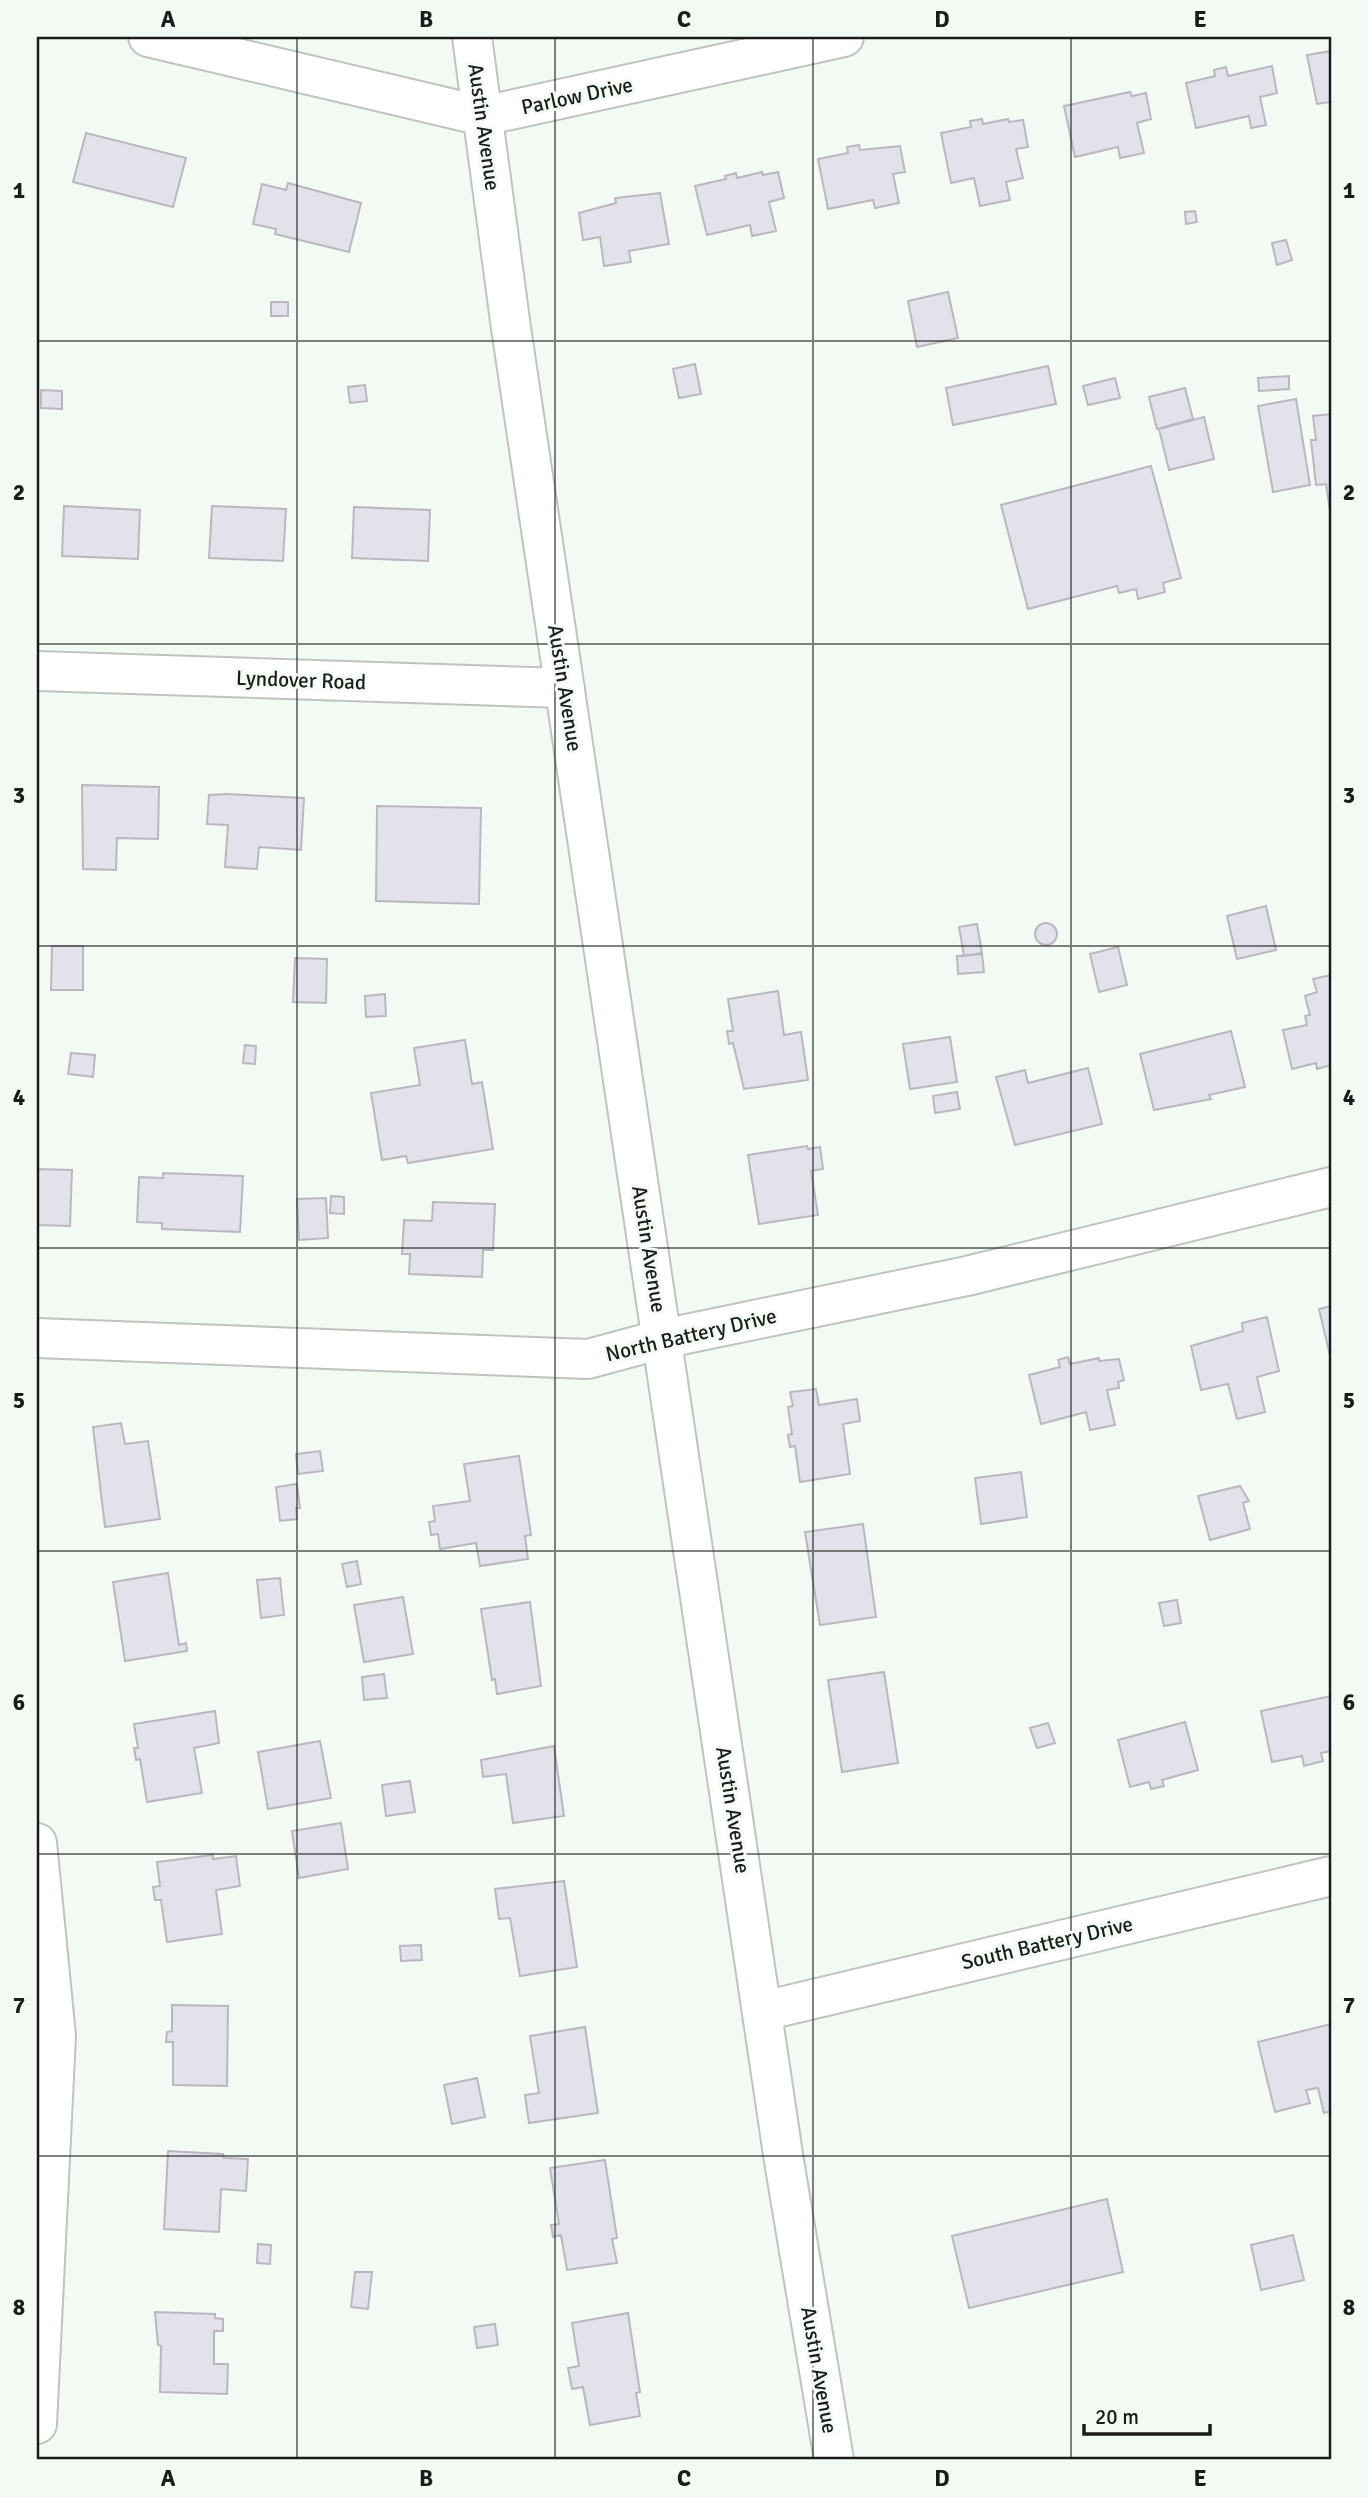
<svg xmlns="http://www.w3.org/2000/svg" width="1368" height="2497" font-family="Signika,sans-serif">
<rect width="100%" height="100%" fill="#f3faf4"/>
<path fill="#e3e2eb" stroke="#b9b8c1" stroke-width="2" d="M 1331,51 L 1331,102 L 1317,104 L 1307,55 Z
M 1272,66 L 1277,93 L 1260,97 L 1266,125 L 1251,128 L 1249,116 L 1196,128 L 1186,83 L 1215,76 L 1214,70 L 1226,67 L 1228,76 Z
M 1130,92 L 1132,96 L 1146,93 L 1151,119 L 1137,123 L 1144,153 L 1120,158 L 1118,147 L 1075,157 L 1064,106 Z
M 982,119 L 983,124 L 1008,119 L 1009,122 L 1023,120 L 1028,147 L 1016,149 L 1023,178 L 1006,182 L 1010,200 L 980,206 L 974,178 L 951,183 L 941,133 L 971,127 L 970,121 Z
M 86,133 L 186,158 L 173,207 L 73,182 Z
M 859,145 L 860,150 L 900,146 L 905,172 L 893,174 L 899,203 L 875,208 L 873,200 L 828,209 L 818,159 L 848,153 L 847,147 Z
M 762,172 L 763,175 L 778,172 L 784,198 L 769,202 L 776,231 L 752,236 L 750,225 L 707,235 L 695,186 L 726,179 L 725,176 L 736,173 L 737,178 Z
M 288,183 L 361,203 L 349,252 L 275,234 L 276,229 L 253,224 L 262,184 L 286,190 Z
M 660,193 L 669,244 L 629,251 L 631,262 L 604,266 L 600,237 L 583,240 L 579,213 L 616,203 L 615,198 Z
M 1195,211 L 1197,222 L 1186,224 L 1185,212 Z
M 1286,240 L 1292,260 L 1277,265 L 1272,243 Z
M 948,292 L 958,338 L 917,347 L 908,301 Z
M 271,302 L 288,302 L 288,316 L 271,316 Z
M 695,364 L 701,394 L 679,398 L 673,369 Z
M 1048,366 L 1056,404 L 953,425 L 946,388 Z
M 1289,376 L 1289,389 L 1259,391 L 1258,378 Z
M 1115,378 L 1120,398 L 1088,405 L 1083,386 Z
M 365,385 L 367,401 L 350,403 L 348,387 Z
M 1185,388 L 1193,419 L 1157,429 L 1149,397 Z
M 41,390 L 62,391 L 62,409 L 41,408 Z
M 1296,399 L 1310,485 L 1273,492 L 1258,406 Z
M 1331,414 L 1331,511 L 1330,511 L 1326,484 L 1316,485 L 1311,440 L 1316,440 L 1313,416 Z
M 1204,417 L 1214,459 L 1169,470 L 1159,429 Z
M 1151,466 L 1181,578 L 1163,583 L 1165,592 L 1138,599 L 1136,589 L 1119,593 L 1117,586 L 1028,609 L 1001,505 Z
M 64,506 L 140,510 L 138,559 L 62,556 Z
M 212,506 L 286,509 L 283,561 L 209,558 Z
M 354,507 L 430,510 L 428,561 L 352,558 Z
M 82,785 L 159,787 L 158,839 L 117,838 L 116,870 L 83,869 Z
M 227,794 L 304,798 L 301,850 L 259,847 L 257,869 L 225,867 L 228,825 L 207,824 L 209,795 Z
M 377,806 L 481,808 L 479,904 L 376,901 Z
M 1266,906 L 1276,950 L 1237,959 L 1227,916 Z
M1035 934a11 11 0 1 1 22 0a11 11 0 1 1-22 0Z
M 977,924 L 982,953 L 964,956 L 959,927 Z
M 52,946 L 83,946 L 83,990 L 51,990 Z
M 1118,947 L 1127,985 L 1099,992 L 1090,954 Z
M 982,954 L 984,972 L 958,974 L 957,956 Z
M 295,958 L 327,959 L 326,1003 L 293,1002 Z
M 1331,975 L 1331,1065 L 1317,1069 L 1316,1063 L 1292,1069 L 1283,1030 L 1307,1025 L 1305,1016 L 1310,1015 L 1305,996 L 1317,992 L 1313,979 Z
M 778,991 L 784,1035 L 801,1032 L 808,1080 L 744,1089 L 733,1043 L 729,1044 L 727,1031 L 733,1031 L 728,999 Z
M 385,994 L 386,1016 L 366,1017 L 365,996 Z
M 1231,1031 L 1245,1087 L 1209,1095 L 1211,1099 L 1154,1110 L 1140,1054 Z
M 950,1037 L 957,1082 L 910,1089 L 903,1044 Z
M 465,1040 L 472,1084 L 482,1082 L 493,1149 L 408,1163 L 406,1156 L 382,1160 L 371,1093 L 420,1085 L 414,1048 Z
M 245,1045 L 256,1046 L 255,1064 L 243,1063 Z
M 71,1053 L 95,1055 L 93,1077 L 68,1074 Z
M 1088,1068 L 1102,1124 L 1015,1145 L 996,1077 L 1025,1070 L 1028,1083 Z
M 957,1092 L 960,1109 L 935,1113 L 933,1096 Z
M 807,1146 L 808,1149 L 820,1147 L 823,1169 L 811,1171 L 818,1215 L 759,1224 L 748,1155 Z
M 37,1169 L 72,1170 L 70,1226 L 37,1225 Z
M 163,1173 L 243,1176 L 240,1232 L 162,1229 L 162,1223 L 137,1222 L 139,1177 L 163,1178 Z
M 331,1196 L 344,1197 L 344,1214 L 330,1213 Z
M 326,1198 L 328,1238 L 299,1240 L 297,1199 Z
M 433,1202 L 495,1204 L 493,1250 L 483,1250 L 482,1277 L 409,1274 L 410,1254 L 402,1254 L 404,1220 L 432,1221 Z
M 1331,1306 L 1331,1360 L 1319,1309 Z
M 1267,1317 L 1279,1371 L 1257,1377 L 1265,1412 L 1237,1419 L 1228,1384 L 1201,1390 L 1191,1346 L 1243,1331 L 1242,1323 Z
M 1068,1357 L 1070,1364 L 1099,1358 L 1099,1361 L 1119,1359 L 1124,1380 L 1118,1382 L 1119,1388 L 1107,1390 L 1115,1425 L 1090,1430 L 1086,1412 L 1041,1424 L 1029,1375 L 1060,1367 L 1058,1360 Z
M 816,1389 L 819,1405 L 857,1399 L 860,1421 L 843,1424 L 850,1474 L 800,1482 L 795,1446 L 790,1447 L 788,1435 L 792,1434 L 788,1407 L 793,1406 L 790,1392 Z
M 121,1423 L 125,1444 L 148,1441 L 160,1519 L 105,1527 L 93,1427 Z
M 320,1451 L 323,1471 L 298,1474 L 296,1454 Z
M 519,1456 L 531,1535 L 525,1536 L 528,1559 L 480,1566 L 476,1543 L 440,1549 L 438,1534 L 431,1535 L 429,1522 L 435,1521 L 433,1506 L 470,1501 L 464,1464 Z
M 1021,1472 L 1027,1517 L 981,1524 L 975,1478 Z
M 297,1484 L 300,1508 L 296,1508 L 297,1519 L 280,1521 L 276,1487 Z
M 1240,1486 L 1249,1501 L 1243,1503 L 1250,1529 L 1210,1540 L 1198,1496 Z
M 863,1524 L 876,1617 L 820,1625 L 805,1532 Z
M 357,1561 L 361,1584 L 347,1587 L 342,1564 Z
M 168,1573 L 179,1645 L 186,1643 L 187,1651 L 125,1661 L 113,1582 Z
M 280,1578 L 284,1615 L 261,1618 L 257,1580 Z
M 403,1597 L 413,1654 L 364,1662 L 354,1605 Z
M 1177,1600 L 1181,1623 L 1164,1626 L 1159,1603 Z
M 530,1602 L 541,1686 L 497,1694 L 495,1679 L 492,1680 L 481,1609 Z
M 884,1672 L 898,1763 L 842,1772 L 828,1680 Z
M 384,1674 L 387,1698 L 364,1700 L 362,1677 Z
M 1331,1696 L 1331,1751 L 1321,1753 L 1323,1761 L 1304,1766 L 1302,1756 L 1272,1762 L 1261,1711 Z
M 215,1711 L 219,1743 L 194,1748 L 202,1793 L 147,1802 L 140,1759 L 136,1760 L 134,1748 L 138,1748 L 134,1724 Z
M 1185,1722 L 1198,1770 L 1162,1780 L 1164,1786 L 1151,1789 L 1149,1782 L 1130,1787 L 1118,1740 Z
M 1048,1723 L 1055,1743 L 1037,1748 L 1030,1728 Z
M 320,1741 L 331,1798 L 268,1809 L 258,1752 Z
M 554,1746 L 564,1816 L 513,1823 L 506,1774 L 483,1777 L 481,1760 Z
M 410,1781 L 415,1812 L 386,1816 L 382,1785 Z
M 341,1823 L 348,1869 L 299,1878 L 292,1831 Z
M 213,1855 L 213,1859 L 236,1856 L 240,1886 L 216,1890 L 222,1934 L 167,1942 L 161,1900 L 155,1900 L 153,1887 L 160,1886 L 157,1862 Z
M 564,1881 L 577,1967 L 520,1976 L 510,1918 L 499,1919 L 495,1889 Z
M 421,1945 L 422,1960 L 401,1961 L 400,1946 Z
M 172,2005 L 228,2006 L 227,2086 L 173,2085 L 173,2042 L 166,2042 L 167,2032 L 172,2031 Z
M 1331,2024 L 1331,2111 L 1324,2113 L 1318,2088 L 1306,2090 L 1310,2103 L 1275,2112 L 1258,2042 Z
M 585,2027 L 598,2113 L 529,2123 L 525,2095 L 539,2093 L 530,2036 Z
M 477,2078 L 485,2117 L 452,2124 L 444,2085 Z
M 168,2151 L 223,2154 L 224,2158 L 248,2159 L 246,2191 L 221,2189 L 219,2232 L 164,2229 Z
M 605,2160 L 617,2238 L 612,2239 L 617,2263 L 567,2270 L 561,2235 L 553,2237 L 551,2225 L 559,2224 L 550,2168 Z
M 1107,2199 L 1123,2272 L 969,2308 L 952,2236 Z
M 1293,2235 L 1304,2280 L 1261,2290 L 1251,2245 Z
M 258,2244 L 271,2245 L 270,2264 L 257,2263 Z
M 355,2272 L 372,2272 L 368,2309 L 351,2307 Z
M 155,2312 L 215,2314 L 215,2318 L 223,2319 L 223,2331 L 214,2331 L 214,2364 L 228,2364 L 227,2394 L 160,2392 L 161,2346 L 158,2345 Z
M 628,2313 L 640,2392 L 636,2393 L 640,2416 L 590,2425 L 583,2387 L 572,2389 L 568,2368 L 579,2366 L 572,2323 Z
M 495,2324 L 498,2345 L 477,2348 L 474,2327 Z"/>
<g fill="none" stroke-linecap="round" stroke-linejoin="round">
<defs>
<path id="minor" d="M 148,37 L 483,116 L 844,37
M 472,37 L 511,328 L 784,2161 L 834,2460
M 37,671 L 565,688
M 37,1338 L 588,1359 L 662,1339 L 967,1276 L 1331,1187
M 37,1843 L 56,2036 L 37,2424
M 763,2011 L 1331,1876"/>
</defs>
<use href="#minor" stroke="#bdc5be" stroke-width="42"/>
<use href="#minor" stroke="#fff" stroke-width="38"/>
</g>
<path fill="none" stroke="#1a1c1a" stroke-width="2" stroke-opacity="0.55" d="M 297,37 L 297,2460M 555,37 L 555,2460M 813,37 L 813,2460M 1071,37 L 1071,2460M 37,341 L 1331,341M 37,644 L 1331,644M 37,946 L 1331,946M 37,1248 L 1331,1248M 37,1551 L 1331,1551M 37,1854 L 1331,1854M 37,2156 L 1331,2156"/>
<g text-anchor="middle" stroke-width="6" stroke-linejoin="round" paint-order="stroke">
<g font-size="21" fill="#1a1c1a" stroke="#f3faf4">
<text transform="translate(577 96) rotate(-12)" y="7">Parlow Drive</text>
<text transform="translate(484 127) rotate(82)" y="7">Austin Avenue</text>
<text transform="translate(301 680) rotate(2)" y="7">Lyndover Road</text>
<text transform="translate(565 688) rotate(81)" y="7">Austin Avenue</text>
<text transform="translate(649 1249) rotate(81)" y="7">Austin Avenue</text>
<text transform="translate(691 1335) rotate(-13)" y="7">North Battery Drive</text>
<text transform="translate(733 1810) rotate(81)" y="7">Austin Avenue</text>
<text transform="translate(1047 1943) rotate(-13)" y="7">South Battery Drive</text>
<text transform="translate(819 2370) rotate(80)" y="7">Austin Avenue</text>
</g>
</g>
<rect width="1368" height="2497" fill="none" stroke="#f3faf4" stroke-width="77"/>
<path d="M1084 2424v10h126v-10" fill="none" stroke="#1a1c1a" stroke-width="3.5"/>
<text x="1095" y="2424" font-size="21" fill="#1a1c1a" stroke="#f3faf4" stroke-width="5" paint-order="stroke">20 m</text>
<rect x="38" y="38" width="1292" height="2420" fill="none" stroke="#1a1c1a" stroke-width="2.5"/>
<g font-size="23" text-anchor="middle" font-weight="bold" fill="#1a1c1a">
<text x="168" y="27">A</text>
<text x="426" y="27">B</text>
<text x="684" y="27">C</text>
<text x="942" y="27">D</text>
<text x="1200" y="27">E</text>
<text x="19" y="198">1</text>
<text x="1349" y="198">1</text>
<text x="19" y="500">2</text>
<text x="1349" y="500">2</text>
<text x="19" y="803">3</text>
<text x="1349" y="803">3</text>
<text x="19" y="1105">4</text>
<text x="1349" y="1105">4</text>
<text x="19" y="1408">5</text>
<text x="1349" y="1408">5</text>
<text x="19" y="1710">6</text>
<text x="1349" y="1710">6</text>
<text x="19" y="2013">7</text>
<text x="1349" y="2013">7</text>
<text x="19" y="2315">8</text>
<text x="1349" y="2315">8</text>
<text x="168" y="2486">A</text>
<text x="426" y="2486">B</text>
<text x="684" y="2486">C</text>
<text x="942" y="2486">D</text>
<text x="1200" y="2486">E</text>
</g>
</svg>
